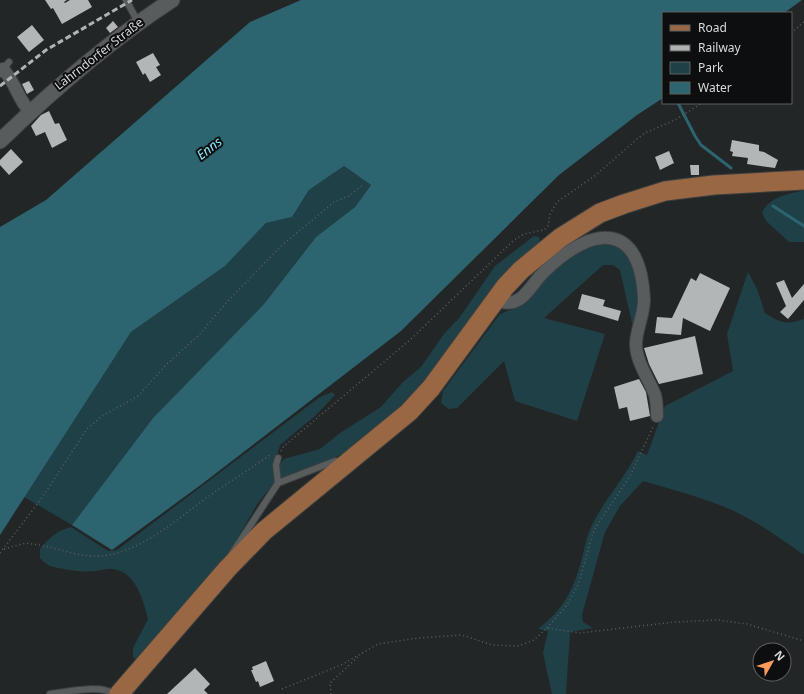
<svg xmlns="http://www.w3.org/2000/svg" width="804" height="694" font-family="'Noto Sans',sans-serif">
<rect width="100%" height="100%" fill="#222626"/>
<path fill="#204047" d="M 344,166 L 371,185 L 355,207 L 316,237 L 264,304 L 153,418 L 72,525 L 24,497 L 131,332 L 225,266 L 266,223 L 292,217 L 309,190 Z
M 804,190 L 804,242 L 789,242 L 766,221 L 762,213 C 770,196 787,195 804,190 Z
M 534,236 L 539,237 L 540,243 L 416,395 L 354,448 L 336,457 L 284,478 L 280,477 L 278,467 L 284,459 L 320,449 L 340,433 L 381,407 L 403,382 L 421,367 L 444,334 L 460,317 L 495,266 Z
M 609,239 L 627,251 L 641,291 L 635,325 L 632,323 L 620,270 L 613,265 L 603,265 L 544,318 L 605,334 L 577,421 L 515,401 L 504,361 L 457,408 L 449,409 L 441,403 L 443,391 L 500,314 L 518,307 L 530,295 L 540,281 L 580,248 Z
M 748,272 L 757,289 L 765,313 C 780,323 786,325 804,319 L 804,555 C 781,539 759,523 734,511 C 705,498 674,490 643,481 L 620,506 L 605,532 L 582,615 L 583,622 L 593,628 L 570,632 L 566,694 L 552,694 L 543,653 L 548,631 L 538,629 C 564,609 574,589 582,558 C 584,550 586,540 589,532 C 601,503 624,480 638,451 L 647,455 L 665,406 L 733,371 L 727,334 Z
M 332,392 L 335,395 L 315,416 L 280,445 L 274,467 L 276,480 L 258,503 L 227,556 L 138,661 L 133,657 L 133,648 L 148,619 C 143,600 136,572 113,569 C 107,568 100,571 95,571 C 85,572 73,571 64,569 C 53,567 48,567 40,558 L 40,549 C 49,538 56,531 71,527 L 108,551 L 117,550 L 320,397 Z"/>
<path fill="#2c646f" d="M 301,0 L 802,0 L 784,13 L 663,13 L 663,98 L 637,115 L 559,175 L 401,331 L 202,484 L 112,550 L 72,525 L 153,418 L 264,304 L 316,237 L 355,207 L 371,185 L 344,166 L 309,190 L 292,217 L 266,223 L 225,266 L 131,332 L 0,535 L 0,227 L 46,200 L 250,22 Z"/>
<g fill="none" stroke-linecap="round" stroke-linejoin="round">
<path stroke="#2c646f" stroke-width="3" d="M 678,103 L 695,136 L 701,145 L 731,168
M 773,206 L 804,226"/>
</g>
<path fill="#b2b6b7" d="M 45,0 L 67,0 L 64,2 L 65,3 L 70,0 L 88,0 L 92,7 L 62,24 L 53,8 L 51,9 Z
M 113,21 L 118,27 L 110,33 L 106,28 Z
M 32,25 L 44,40 L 29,52 L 17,37 Z
M 153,53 L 160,65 L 156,67 L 161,75 L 150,82 L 145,73 L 143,75 L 136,62 Z
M 29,81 L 34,90 L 27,94 L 22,84 Z
M 49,111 L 55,124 L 59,123 L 67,140 L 52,148 L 45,132 L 36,136 L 31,126 L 41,115 Z
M 732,140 L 759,145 L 759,151 L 764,152 L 778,160 L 775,168 L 747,164 L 748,158 L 732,156 L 733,152 L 730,151 Z
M 11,149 L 23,162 L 9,175 L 0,165 L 0,160 Z
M 669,151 L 674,163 L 660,170 L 655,157 Z
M 690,165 L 699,165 L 699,175 L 691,175 Z
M 700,273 L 730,288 L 710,331 L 683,318 L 681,335 L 655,333 L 657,317 L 672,318 L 691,278 L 696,281 Z
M 784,280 L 792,298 L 804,284 L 804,300 L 788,319 L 780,312 L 786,306 L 776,283 Z
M 582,294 L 605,300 L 603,306 L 621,311 L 618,321 L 578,309 Z
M 695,336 L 703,374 L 659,384 L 649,364 L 644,348 Z
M 639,379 L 646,392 L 650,416 L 630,421 L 627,407 L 619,409 L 614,387 Z
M 266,661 L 274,681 L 260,687 L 258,681 L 256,682 L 251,670 L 253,670 L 252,667 Z
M 195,668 L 210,684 L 204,690 L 208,694 L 167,694 Z"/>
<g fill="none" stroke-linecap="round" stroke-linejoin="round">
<defs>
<path id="service" d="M 126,0 L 138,22
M 3,69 L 9,62
M 278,458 L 276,465 L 278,483
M 231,555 L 278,483 L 335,461 L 342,462
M 50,694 C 65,692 101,684 114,694"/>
<path id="minor" d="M 0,71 L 3,69 C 15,82 18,99 30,112
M 495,300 C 504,303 512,305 521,298 C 530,291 536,279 545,271 C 592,225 641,220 644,300 C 644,315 636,330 636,344 C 636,362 649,379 655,395 C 657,402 657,410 657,416"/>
<path id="tertiary" d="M 0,141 C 54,89 109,41 172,0"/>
<path id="primary" d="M 119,694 L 228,568 L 264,531 L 409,412 L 431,388 L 505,287 L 521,270 L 560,238 L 600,213 L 624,204 L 665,191 L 714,185 L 804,180"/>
</defs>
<use href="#service" stroke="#3d4040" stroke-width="8"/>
<use href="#minor" stroke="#3d4040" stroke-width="14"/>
<use href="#tertiary" stroke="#3d4040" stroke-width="17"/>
<use href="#primary" stroke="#3d4040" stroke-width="21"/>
<path stroke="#5b5f5f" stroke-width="1.5" stroke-dasharray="1 3" stroke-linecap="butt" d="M 791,33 L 804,22
M 281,451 L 284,446 L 410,340 L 514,240 L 524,234 L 544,230 L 548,226 L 550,214 L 557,202 L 596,175 L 637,139 L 645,133 L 675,120 L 702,103
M 4,549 L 26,543 L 32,544 C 53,546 73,556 95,556 C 136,557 177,519 209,496 C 229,482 250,469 270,455
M 0,553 L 41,499 L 87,429 L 102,416 L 138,396 L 167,364 L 200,334 L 226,303 L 280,247 L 334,202 L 349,196 L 363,185
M 547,628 L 567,605 L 578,585 L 594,530 L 630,476 L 653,427
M 282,689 L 341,665 L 378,644 L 418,638 L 462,635 L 492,645 L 518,646 L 534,640 L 547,628 L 580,633 L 675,622 L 717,620 L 747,624 L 804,641
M 331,694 L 330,683 L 360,655"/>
<use href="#service" stroke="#585c5d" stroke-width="6"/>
<use href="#minor" stroke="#585c5d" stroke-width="12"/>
<use href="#tertiary" stroke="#585c5d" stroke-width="15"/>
<use href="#primary" stroke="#996744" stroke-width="19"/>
<path stroke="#b1b3b3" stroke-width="3" stroke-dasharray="6 3" stroke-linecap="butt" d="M 0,86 L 46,50 L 132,0"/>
</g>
<g text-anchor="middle" stroke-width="4" stroke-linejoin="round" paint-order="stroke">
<g font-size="12" fill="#d9dbdb" stroke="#0d0e0f">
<text transform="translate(99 54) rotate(-38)" y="4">Lahrndorfer Straße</text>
</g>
<g font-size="13" font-style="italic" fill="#88e3f6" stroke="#0d0e0f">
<text transform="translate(209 148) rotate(-38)" y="5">Enns</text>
</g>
</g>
<rect x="662" y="12" width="130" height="92" fill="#0d0e0f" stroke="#5f6061"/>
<rect x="670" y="25" width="20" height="6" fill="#996744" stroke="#5f6061"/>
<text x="698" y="32" font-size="12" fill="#d9dbdb">Road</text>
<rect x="670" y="45" width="20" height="6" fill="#b1b3b3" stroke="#5f6061"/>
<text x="698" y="52" font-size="12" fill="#d9dbdb">Railway</text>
<rect x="670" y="62" width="20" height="12" fill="#204047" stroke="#5f6061"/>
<text x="698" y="72" font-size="12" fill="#d9dbdb">Park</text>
<rect x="670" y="82" width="20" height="12" fill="#2c646f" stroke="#5f6061"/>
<text x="698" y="92" font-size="12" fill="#d9dbdb">Water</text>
<g transform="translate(772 662) rotate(51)"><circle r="19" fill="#0d0e0f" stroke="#5f6061"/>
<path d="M0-3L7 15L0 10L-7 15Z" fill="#ff9b5a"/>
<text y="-6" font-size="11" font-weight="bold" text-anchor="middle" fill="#d9dbdb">N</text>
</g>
</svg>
